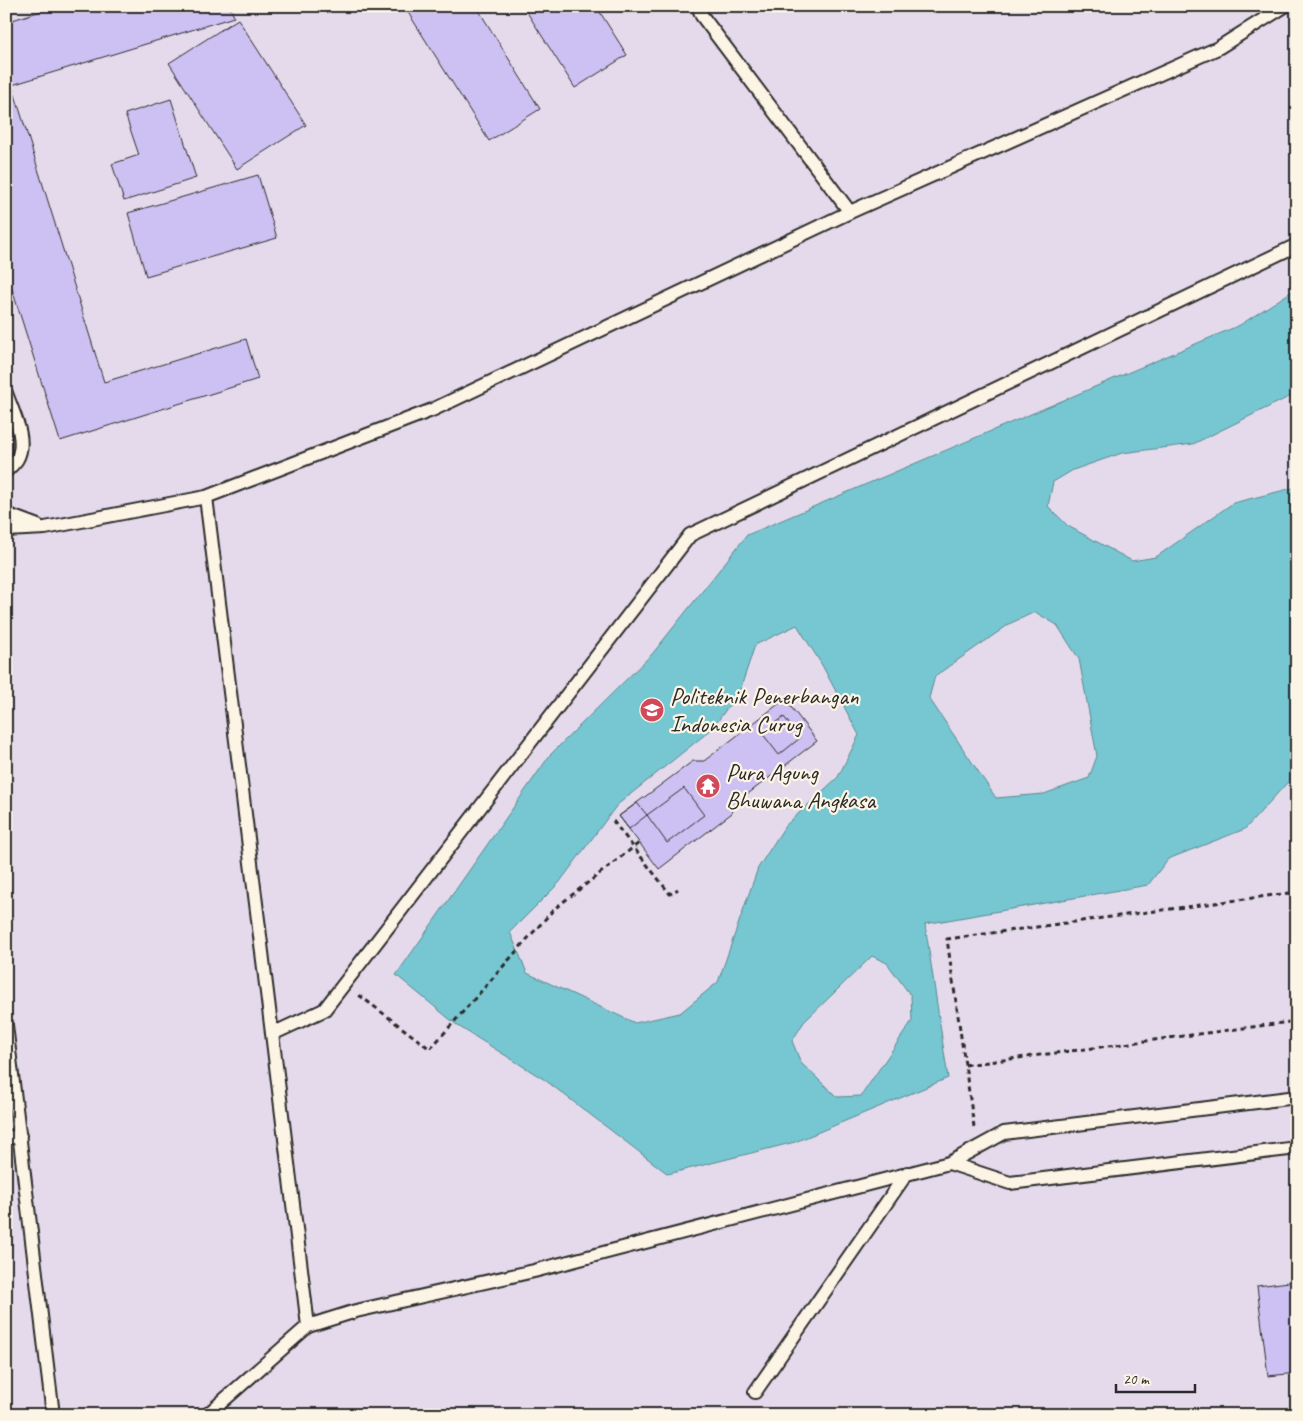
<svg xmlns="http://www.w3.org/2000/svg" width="1303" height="1421" font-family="Caveat,sans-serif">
<rect width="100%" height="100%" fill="#eee5e9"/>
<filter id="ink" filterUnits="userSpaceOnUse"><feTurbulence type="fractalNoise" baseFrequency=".02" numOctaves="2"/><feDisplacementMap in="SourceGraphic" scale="10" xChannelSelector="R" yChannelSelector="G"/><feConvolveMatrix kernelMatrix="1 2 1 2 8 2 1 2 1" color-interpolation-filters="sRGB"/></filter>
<g filter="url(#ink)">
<path fill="#e4daec" d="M 6,6 L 1297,6 L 1297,1415 L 6,1415 Z"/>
<path fill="#77c7d2" stroke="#59898f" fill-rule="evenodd" d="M 1297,288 L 1297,393 L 1193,444 L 1122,453 L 1073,470 L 1053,482 L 1048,506 L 1068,526 L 1132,561 L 1156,557 L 1233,503 L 1297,487 L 1297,772 L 1245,829 L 1168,859 L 1148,885 L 925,924 L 948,1078 L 795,1142 L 668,1174 L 545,1080 L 458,1026 L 396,975 L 550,755 L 653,653 L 747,535 L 1240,325 ZM 1035,612 L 1057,625 L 1079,659 L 1097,756 L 1089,778 L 1044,794 L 996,798 L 929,698 L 935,676 L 1011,623 ZM 797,625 L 822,665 L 859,735 L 838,777 L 785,826 L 758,868 L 718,982 L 680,1013 L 635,1023 L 527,973 L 510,932 L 559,883 L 617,805 L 712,729 L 740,690 L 755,645 ZM 872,956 L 887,963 L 911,996 L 912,1021 L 861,1096 L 837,1097 L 801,1063 L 792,1041 L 804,1022 Z"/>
<path fill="#cdc1f3" stroke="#2b2b2b" d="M 57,6 L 230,6 L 234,17 L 12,85 L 104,382 L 246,339 L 258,379 L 60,441 L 6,270 L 6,22 Z
M 404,6 L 476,6 L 540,109 L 489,141 Z
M 523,6 L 596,6 L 627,55 L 575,88 Z
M 238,19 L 306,125 L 237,169 L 169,63 Z
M 171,99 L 196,178 L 124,201 L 112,164 L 139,155 L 125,114 Z
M 258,175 L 277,238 L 146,276 L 128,213 Z
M 785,699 L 817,741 L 736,803 L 732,813 L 659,869 L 619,816 L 693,761 L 704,761 Z
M 784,717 L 800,738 L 779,755 L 762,733 Z
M 684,788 L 704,815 L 667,843 L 647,815 Z
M 637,803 L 647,815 L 629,829 L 619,816 Z
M 1297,1281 L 1297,1373 L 1268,1376 L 1257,1286 Z"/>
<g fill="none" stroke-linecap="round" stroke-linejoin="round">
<defs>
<path id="service" d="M 698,6 L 702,16 L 850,212
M 6,393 C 12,411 28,440 17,459 C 15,463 10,467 6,471
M 206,497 L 308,1326
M 6,514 L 38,526
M 6,530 L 45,528 L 206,497 L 432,410 L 850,212 L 1218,48 L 1285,6
M 6,1025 L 53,1415
M 272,1034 L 324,1010 L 690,535 L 1297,245
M 6,1138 L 20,1136
M 949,1163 L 1010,1183 L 1297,1148
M 755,1392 L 907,1173
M 207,1415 L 308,1326 L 356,1311 L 534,1271 L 949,1163 L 1004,1133 L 1297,1097"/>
</defs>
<use href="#service" stroke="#2b2b2b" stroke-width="16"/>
<path stroke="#2b2b2b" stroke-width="3" stroke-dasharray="5 4" stroke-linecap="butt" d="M 613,821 L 670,894 L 678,889
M 359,995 L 430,1049 L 554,909 L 639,843
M 965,1065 L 1297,1021
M 974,1127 L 947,939 L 1297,892"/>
<use href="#service" stroke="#fcf5e5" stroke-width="12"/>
</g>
</g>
<defs>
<symbol id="university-disc" viewBox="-11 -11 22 22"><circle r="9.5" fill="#d1495b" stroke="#fcf5e5"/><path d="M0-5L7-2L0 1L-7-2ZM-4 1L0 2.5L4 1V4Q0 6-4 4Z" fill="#fff"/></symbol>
<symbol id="temple-disc" viewBox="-11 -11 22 22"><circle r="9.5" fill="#d1495b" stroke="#fcf5e5"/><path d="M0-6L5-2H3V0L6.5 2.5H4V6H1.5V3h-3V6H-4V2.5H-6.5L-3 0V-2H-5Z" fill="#fff"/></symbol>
</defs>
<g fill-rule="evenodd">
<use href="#university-disc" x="638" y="696" width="28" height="28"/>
<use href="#temple-disc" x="694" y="772" width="28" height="28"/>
</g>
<g text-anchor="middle" stroke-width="4.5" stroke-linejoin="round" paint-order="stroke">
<g font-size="24" fill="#2b2b2b" stroke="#fcf5e5" text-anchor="start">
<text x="670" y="704">Politeknik Penerbangan<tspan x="670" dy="28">Indonesia Curug</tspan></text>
<text x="726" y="780">Pura Agung<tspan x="726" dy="28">Bhuwana Angkasa</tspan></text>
</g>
</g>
<rect width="1303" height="1421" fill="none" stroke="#fcf5e5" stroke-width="25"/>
<rect x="12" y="12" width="1278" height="1396" fill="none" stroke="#2b2b2b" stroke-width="2" filter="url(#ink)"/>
<path d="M1116 1384v8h79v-8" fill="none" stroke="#2b2b2b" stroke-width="2.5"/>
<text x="1123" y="1384" font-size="15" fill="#2b2b2b" stroke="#fcf5e5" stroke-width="4" paint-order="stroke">20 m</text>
</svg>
